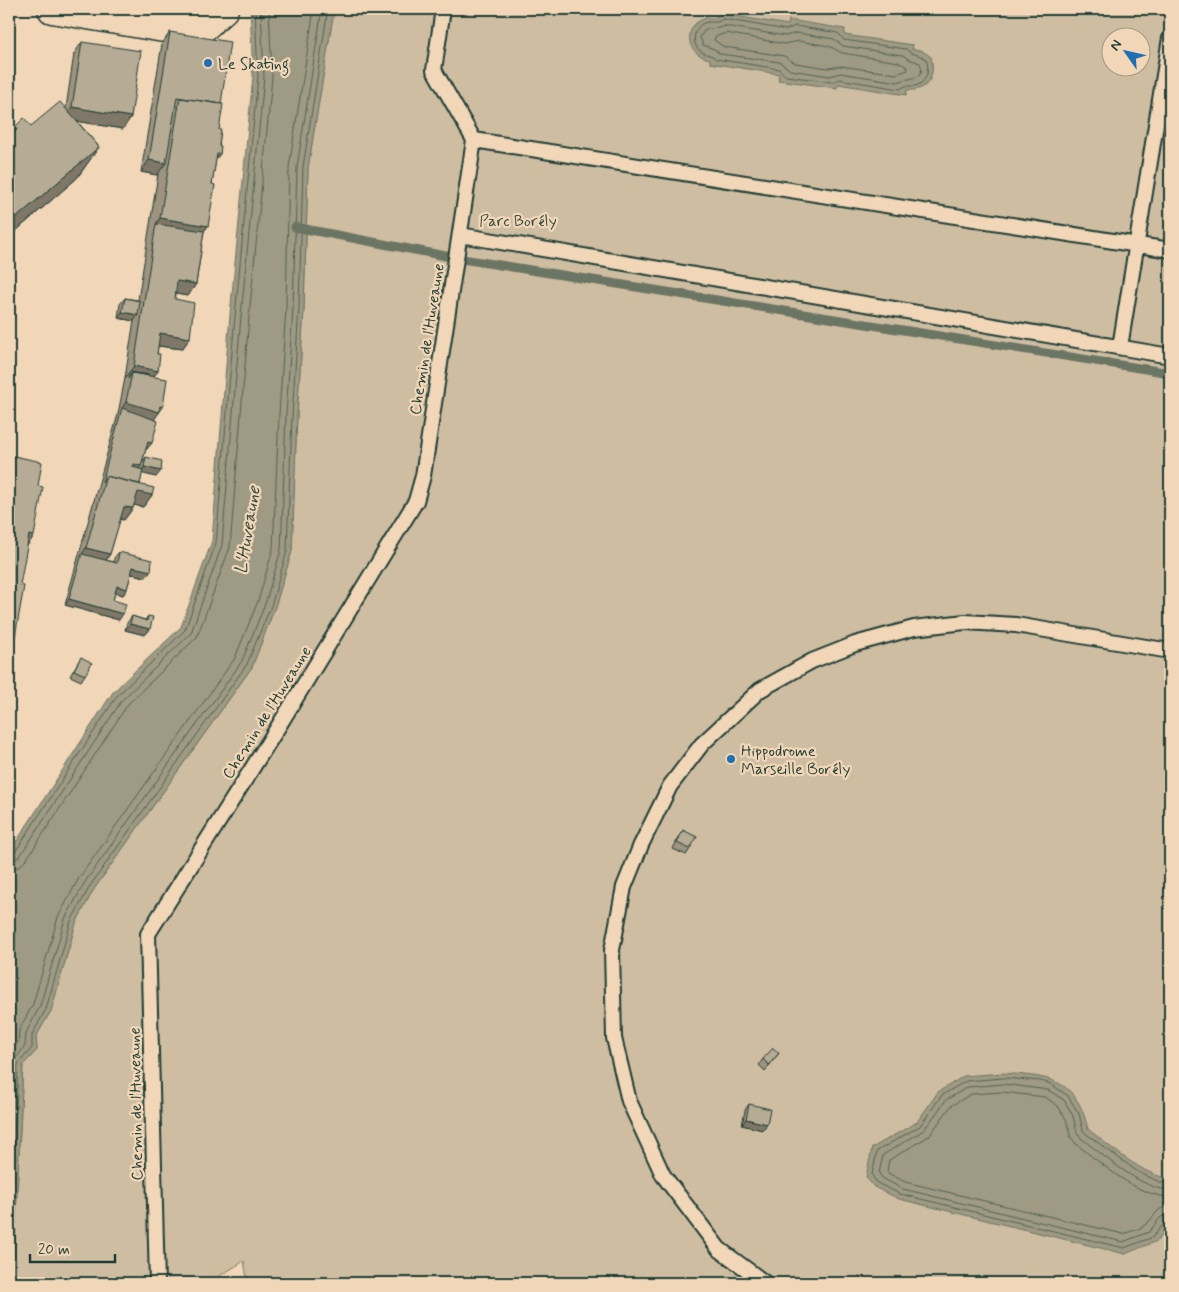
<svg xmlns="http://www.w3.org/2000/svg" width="1179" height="1292" font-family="Mynerve,sans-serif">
<rect width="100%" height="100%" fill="#f1d6b8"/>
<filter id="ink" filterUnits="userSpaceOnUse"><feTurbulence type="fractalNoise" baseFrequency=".02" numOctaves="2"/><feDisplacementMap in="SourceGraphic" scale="10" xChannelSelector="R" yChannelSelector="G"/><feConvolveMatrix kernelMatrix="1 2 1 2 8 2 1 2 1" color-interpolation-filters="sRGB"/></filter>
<g filter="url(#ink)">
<path fill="#cfbda2" stroke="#777d6b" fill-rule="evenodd" d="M 334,9 L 1170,9 L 1170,1283 L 248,1283 L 244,1261 L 208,1283 L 13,1283 L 23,1065 L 37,1050 L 36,1037 L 51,1011 L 76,923 L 94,889 L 252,667 L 275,607 L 292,551 L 297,416 L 304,309 L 308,168 ZM 1112,38 L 1142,38 L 1142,68 L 1112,68 Z"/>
<path fill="#9e9a83" stroke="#6b7563" d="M 250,9 L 320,9 L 334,11 L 308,168 L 304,309 L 297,416 L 292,551 L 275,607 L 252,667 L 94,889 L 76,923 L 51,1011 L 36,1036 L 37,1050 L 23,1065 L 13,1283 L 9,1283 L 9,853 L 113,692 L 181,627 L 212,541 L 230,315 L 253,76 Z
M 718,13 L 788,25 L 789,20 L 845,29 L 845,35 L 913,45 L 912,49 L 921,50 L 931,57 C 936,76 928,92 907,90 L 906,95 L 838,84 L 837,88 L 778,80 L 779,74 L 710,63 L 710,59 C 679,53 685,14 716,18 Z
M 1003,1073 C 1049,1077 1076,1077 1088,1129 C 1107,1144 1146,1178 1170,1178 L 1170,1223 L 1157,1241 L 1125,1254 L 899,1199 L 874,1187 L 866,1177 L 872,1148 L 917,1122 L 938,1092 L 964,1076 Z"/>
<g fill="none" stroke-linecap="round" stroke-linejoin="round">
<path stroke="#526254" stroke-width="1" d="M 723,19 L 786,30 L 795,26 L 838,33 L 844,40 L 906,49 C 912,55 919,54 926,59 C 930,69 927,83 915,86 C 908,87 907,84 900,89 L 839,79 L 832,82 L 786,76 L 779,69 L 716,59 C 711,54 705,55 699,50 C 691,42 694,27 704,23 C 712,20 715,25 723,19 Z
M 725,26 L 785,36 L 797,33 L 834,39 L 843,46 L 902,55 L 909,59 L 920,63 C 927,81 908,77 898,82 L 840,73 L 830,76 L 790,70 L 780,62 L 720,54 L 714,49 L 703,45 L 700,37 L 704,31 C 711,27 718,30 725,26 Z
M 727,33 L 784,44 L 799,41 L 829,46 L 842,53 L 898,62 L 907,67 L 908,70 L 896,74 L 841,66 L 828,68 L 795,63 L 784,56 L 724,47 L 714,40 L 715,37 Z
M 9,855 L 15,852 L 117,696 L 185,630 L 216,543 L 235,316 L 258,76 L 255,9
M 9,861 L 15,860 L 20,856 L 122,700 L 191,633 L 222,545 L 241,316 L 264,77 L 261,9
M 9,869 L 19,867 L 26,860 L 128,704 L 197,637 L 230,547 L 249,317 L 272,78 L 269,9
M 9,1053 L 18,1043 L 19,1030 L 33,1004 L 58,917 L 79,878 L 235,658 L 258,601 L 273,549 L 279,415 L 286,308 L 289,167 L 314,9
M 9,1138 L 13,1062 L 25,1046 L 26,1033 L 40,1006 L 65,919 L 85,882 L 242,661 L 265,604 L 281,550 L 286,415 L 293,308 L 297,167 L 322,9
M 1170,1183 L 1162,1183 L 1138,1172 L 1085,1133 L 1083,1130 L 1079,1114 L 1068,1096 L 1051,1084 L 1041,1081 L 1003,1078 L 966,1081 L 942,1095 L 920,1126 L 877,1151 L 872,1175 L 877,1183 L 900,1194 L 1124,1248 L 1153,1237 L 1165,1222 L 1170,1220
M 1170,1190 C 1142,1190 1103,1155 1081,1138 L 1077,1133 L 1073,1116 L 1064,1100 L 1048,1090 L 1003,1084 L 968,1087 L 946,1100 L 924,1130 L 883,1155 L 879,1173 L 882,1178 L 903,1189 L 1123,1242 L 1149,1232 L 1161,1217 L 1170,1214
M 1170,1197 C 1138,1197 1101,1163 1076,1144 L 1071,1137 L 1066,1119 L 1058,1106 L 1045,1097 L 1002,1092 L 971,1094 L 951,1106 L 929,1136 L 889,1160 L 887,1171 L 888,1173 L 905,1182 L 1123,1234 C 1129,1232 1140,1229 1145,1225 C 1155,1217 1156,1207 1170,1206
M 9,1274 L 18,1064 L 32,1048 L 32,1035 L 46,1009 L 71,921 L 90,886 L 247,664 L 271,606 L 287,551 L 292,416 L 299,308 L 303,167 L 328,9"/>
<path stroke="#6b7563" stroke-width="9" d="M 295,227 L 456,258 L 1170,373"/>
<defs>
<path id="lane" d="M 474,140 L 1170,250
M 460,235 L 1170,356
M 1120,347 L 1170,38
M 157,1283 L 148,934 L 275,732 L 416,501 L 423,476 L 474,140 L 434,70 L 443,9
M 765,1283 L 719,1249 L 663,1175 L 629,1101 L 614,1038 L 612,950 L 624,887 L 641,845 L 670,786 L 702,744 L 760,690 L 812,661 L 855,644 L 914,628 L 965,622 L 1016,625 L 1170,651"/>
<path id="street" d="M 52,9 L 164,28 L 204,27 L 224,9"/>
</defs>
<use href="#lane" stroke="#1f3d34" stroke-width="18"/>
<use href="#street" stroke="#1f3d34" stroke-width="31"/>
<use href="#lane" stroke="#f1d6b8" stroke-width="14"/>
<use href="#street" stroke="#f1d6b8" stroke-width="28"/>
</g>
<path fill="#9d937f" stroke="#1f3d34" d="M 170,32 L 220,104 L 219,130 L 220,154 L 216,159 L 212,184 L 208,226 L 204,231 L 196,284 L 188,296 L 176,294 L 175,299 L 190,338 L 182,349 L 158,346 L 157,354 L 158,371 L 153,377 L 163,407 L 154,419 L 147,449 L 146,449 L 142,463 L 146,457 L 156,477 L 142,473 L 140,484 L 152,495 L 143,507 L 134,505 L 133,508 L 124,520 L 120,519 L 110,554 L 106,560 L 114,562 L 114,558 L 119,552 L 146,577 L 131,574 L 127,589 L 123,595 L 115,593 L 113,600 L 119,620 L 65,605 L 118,414 L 125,378 L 134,320 L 134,321 L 118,318 L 120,304 L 125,298 L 138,300 L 158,174 L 157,175 L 141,172 L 162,44 Z
M 82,42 L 123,129 L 77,121 L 99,147 L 77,178 L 9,237 L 9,135 L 15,127 L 31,126 L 66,108 L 74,54 Z
M 132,616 L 145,620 L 148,616 L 150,629 L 145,635 L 125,630 L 127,623 Z
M 81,657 L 85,675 L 81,681 L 70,676 Z
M 683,830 L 690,849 L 686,855 L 673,849 L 679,836 Z
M 779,1053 L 765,1071 L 759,1065 L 763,1059 Z
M 749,1104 L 767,1124 L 763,1130 L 742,1125 L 745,1110 Z"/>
<path fill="#7f7868" stroke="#1f3d34" d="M 72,107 L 131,117 L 123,129 L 64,119 Z
M 99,147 L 77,178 L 9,237 L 9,224 Z
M 149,160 L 166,163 L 157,175 L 141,172 Z
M 160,218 L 208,226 L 195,243 L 156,224 Z
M 177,281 L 196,284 L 188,296 L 169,293 Z
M 122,312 L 138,315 L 134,321 L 118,318 Z
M 160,333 L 190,338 L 182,349 L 152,345 Z
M 134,366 L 158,371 L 149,382 L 132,373 L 130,372 L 125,378 Z
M 126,402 L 160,406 L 163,407 L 151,424 L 122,408 Z
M 148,442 L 152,443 L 147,449 L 144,448 Z
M 134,464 L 141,466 L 137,472 L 129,470 Z
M 144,467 L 161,471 L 156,477 L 140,473 Z
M 104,483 L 152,495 L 143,507 L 129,504 Z
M 124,507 L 133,508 L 124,520 L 116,518 Z
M 29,535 L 34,536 L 18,559 Z
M 86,548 L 110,554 L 102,566 L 82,554 Z
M 133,567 L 151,571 L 146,577 L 128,573 Z
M 117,586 L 127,589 L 123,595 L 113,592 Z
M 69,599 L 123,614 L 119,620 L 65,605 Z
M 130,624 L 150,629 L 145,635 L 125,630 Z
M 11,636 L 15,637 L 9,646 Z
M 746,1119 L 767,1124 L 763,1130 L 742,1125 Z"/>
<path fill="#b6ab94" stroke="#1f3d34" d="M 170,32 L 230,42 L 221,104 L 177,97 L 166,163 L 149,160 Z
M 82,42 L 141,51 L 131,117 L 72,107 Z
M 180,98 L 223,104 L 219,130 L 221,130 L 219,146 L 221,146 L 220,154 L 217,154 L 212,184 L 215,185 L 208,226 L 160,218 Z
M 60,102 L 99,147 L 9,224 L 9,137 L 17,130 L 15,127 L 24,118 L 31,126 Z
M 156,224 L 204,231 L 196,284 L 177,281 L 175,299 L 194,303 L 190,338 L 160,333 L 157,354 L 160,354 L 158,371 L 134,366 Z
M 125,298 L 140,301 L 138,315 L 122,312 Z
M 130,372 L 149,375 L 132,373 L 128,379 Z
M 132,373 L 167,379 L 163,407 L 160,406 L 159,412 L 126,402 Z
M 122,408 L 158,421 L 152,443 L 148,442 L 141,466 L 134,464 L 133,467 L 143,470 L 140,484 L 106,476 L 102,482 Z
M 9,455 L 42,462 L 38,486 L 43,487 L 34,536 L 29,535 L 20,585 L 24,586 L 15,637 L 11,636 L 9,647 Z
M 146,457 L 162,461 L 161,471 L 144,467 Z
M 106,476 L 154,488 L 152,495 L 138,492 L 133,508 L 124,507 L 110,554 L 86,548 Z
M 119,552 L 152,560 L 151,571 L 133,567 L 127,589 L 117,586 L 113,600 L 126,604 L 123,614 L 69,599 L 82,554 L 117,563 Z
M 132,616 L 147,621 L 148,616 L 153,617 L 150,629 L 130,624 Z
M 81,657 L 92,663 L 85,675 L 74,670 Z
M 683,830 L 697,837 L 690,849 L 677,843 Z
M 773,1048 L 779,1053 L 769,1065 L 763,1059 Z
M 749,1104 L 770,1109 L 767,1124 L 746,1119 Z"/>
</g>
<g fill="#1f6fb2" stroke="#f1d6b8" stroke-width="2">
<circle cx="208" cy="63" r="5"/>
<circle cx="731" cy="759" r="5"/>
</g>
<g text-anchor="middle" stroke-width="4.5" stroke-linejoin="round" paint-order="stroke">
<g font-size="16" fill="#1f3d34" stroke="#f1d6b8" text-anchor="start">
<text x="218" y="69">Le Skating</text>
<text x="741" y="756">Hippodrome<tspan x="741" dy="18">Marseille Borély</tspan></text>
</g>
<g font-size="16" fill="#314a3f" stroke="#f1d6b8">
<text x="518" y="226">Parc Borély</text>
</g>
<g font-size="16" fill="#1f3d34" stroke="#f1d6b8">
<text transform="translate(426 339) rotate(-81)" y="6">Chemin de l'Huveaune</text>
<text transform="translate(266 712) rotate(-58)" y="6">Chemin de l'Huveaune</text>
<text transform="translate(135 1104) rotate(-91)" y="6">Chemin de l'Huveaune</text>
</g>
<g font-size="18" font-style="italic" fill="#324b40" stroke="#f1d6b8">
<text transform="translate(247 530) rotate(-81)" y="6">L'Huveaune</text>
</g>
</g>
<rect width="1179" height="1292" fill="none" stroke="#f1d6b8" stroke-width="30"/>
<rect x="15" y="15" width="1149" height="1262" fill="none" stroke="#1f3d34" stroke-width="2" filter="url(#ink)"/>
<g transform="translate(1126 52) rotate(304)"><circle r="24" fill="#f1d6b8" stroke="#9d9983"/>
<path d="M0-4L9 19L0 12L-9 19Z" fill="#1f6fb2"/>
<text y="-8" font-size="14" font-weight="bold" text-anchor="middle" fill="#1f3d34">N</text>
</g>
<path d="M30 1254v8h85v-8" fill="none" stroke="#1f3d34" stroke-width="2.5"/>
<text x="38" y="1254" font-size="15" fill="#1f3d34" stroke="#f1d6b8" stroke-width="4" paint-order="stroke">20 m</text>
</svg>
